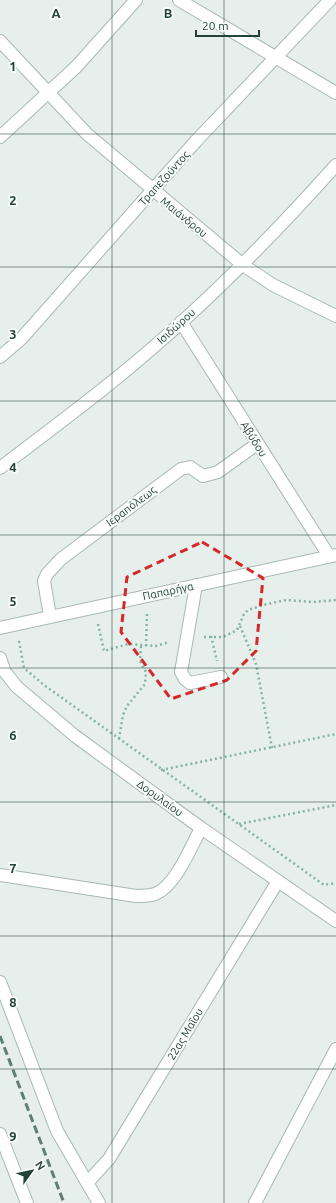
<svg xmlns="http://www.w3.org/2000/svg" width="336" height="1203" font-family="Ubuntu,sans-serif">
<rect width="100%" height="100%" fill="#e6efeb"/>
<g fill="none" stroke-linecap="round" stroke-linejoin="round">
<defs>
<path id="minor" d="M 179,0 L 336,93
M 0,41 L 87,134 L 243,265 L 273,285 L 336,316
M 0,137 L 76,67 L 136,0
M 181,322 L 329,556
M 0,357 L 21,339 L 196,141 L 330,0
M 0,468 C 42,436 84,405 124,372 C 201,309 270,239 336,165
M 196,585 L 181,672 L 185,679 L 190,683 L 221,677
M 50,616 L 44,581 L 47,574 L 61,559 L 181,469 L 190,467 L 203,476 L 218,472 L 257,444
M 0,628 L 336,555
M 0,658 L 5,672 L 17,687 L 75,736 L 201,828 L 336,921
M 0,875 L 136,896 C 141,896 149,896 155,894 C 175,887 191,847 201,828
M 0,982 L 57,1131 L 99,1203
M 0,1134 L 27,1203
M 88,1182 L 109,1159 L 278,881
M 255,1203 L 336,1049"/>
</defs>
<use href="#minor" stroke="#a8b8b2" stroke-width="14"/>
<path stroke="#86b3a5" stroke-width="2.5" stroke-dasharray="2 3" stroke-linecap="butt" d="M 98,624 L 104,651 L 128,644 L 156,646 L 169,642
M 240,626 L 256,664 L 272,748
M 211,636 L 217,661
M 204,637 L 223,637 L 237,630 L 244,614 L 248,610 L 263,605 L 286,600 L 313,602 L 336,600
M 19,641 L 24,668 L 44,685 L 324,885 L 336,883
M 146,646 L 147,613
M 119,739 L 123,715 L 127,706 L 145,684 L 146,672 L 140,661 L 141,645
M 161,770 L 336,734
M 239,824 L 336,805"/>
<use href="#minor" stroke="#fff" stroke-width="12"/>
<path stroke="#5f7d75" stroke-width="3" stroke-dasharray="8 4" stroke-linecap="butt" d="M 0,1036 L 64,1203"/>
</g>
<path fill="none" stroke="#d62828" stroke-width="3" stroke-dasharray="8 5" stroke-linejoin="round" d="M 202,542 L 263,578 L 256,651 L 227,680 L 171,699 L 121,632 L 127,577 Z"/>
<path fill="none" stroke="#24423a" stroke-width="1" stroke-opacity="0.55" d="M 112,0 L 112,1203M 224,0 L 224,1203M 0,134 L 336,134M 0,267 L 336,267M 0,401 L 336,401M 0,535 L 336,535M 0,668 L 336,668M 0,802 L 336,802M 0,936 L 336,936M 0,1069 L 336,1069"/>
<g text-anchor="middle" stroke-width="4" stroke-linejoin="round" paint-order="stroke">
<g font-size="11" fill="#24423a" stroke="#f7fbf9">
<text transform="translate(164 178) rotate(-48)" y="4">Τραπεζούντος</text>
<text transform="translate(184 217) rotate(39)" y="4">Μαιάνδρου</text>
<text transform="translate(176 326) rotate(-42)" y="4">Ισιδώρου</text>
<text transform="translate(254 439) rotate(58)" y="4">Αβύδου</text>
<text transform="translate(131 506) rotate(-37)" y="4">Ιεραπόλεως</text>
<text transform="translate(168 591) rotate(-12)" y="4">Παπαρήγα</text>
<text transform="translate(160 798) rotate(36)" y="4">Δορυλαίου</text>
<text transform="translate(185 1034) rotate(-59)" y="4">22ας Μαΐου</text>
</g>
</g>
<g font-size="13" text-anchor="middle" font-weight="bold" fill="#24423a" stroke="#f7fbf9" stroke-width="4" stroke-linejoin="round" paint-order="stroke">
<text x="56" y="18">A</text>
<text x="168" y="18">B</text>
<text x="13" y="71">1</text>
<text x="13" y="205">2</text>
<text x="13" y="339">3</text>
<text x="13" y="472">4</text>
<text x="13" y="606">5</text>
<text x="13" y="740">6</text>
<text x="13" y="873">7</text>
<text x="13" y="1007">8</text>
<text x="13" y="1141">9</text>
</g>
<g transform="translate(32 1171) rotate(57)" stroke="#f7fbf9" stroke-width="3" paint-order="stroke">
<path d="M0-3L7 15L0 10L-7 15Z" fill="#24423a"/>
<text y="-6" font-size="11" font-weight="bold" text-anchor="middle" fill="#24423a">N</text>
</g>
<path d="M196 30v6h63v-6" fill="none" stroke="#24423a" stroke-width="2"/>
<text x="202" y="30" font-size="12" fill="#24423a" stroke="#f7fbf9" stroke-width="3" paint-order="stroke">20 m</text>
</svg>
